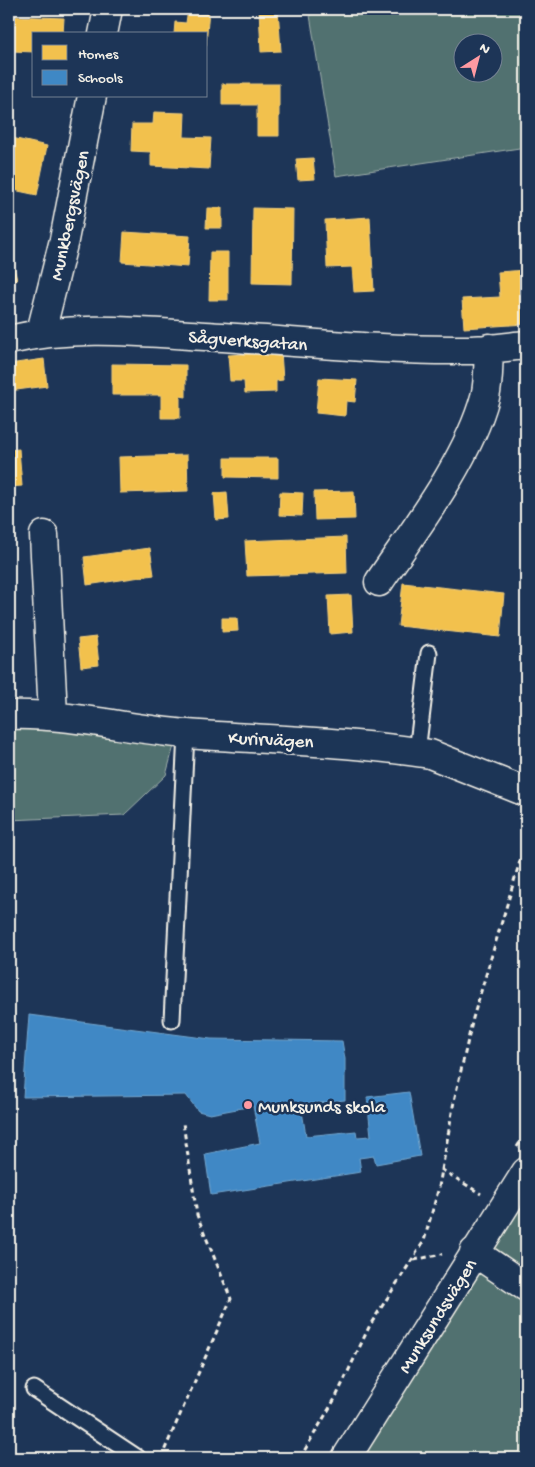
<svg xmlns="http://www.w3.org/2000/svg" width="535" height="1467" font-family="'Gochi Hand',sans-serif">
<rect width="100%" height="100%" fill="#1d3557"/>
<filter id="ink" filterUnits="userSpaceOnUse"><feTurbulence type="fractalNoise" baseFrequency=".02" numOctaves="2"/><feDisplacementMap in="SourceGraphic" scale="10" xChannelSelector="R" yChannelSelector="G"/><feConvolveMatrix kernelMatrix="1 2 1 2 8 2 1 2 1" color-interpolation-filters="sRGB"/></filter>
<g filter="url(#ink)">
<path fill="#517170" stroke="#a2b1ac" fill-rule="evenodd" d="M 309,9 L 526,9 L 526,147 L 336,176 ZM 462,42 L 492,42 L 492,72 L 462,72 Z
M 9,718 L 178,731 L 166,775 L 124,815 L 9,820 Z
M 526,1147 L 526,1458 L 334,1458 Z"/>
<path fill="#f2c14e" stroke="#f3cf7c" d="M 188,9 L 209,9 L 206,46 L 206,34 L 174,34 L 175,22 L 186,23 Z
M 259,9 L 278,9 L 281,51 L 261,52 Z
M 13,16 L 64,18 L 63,34 L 34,34 L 34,52 L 12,51 Z
M 222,84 L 279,84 L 279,136 L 257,136 L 257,105 L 222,105 Z
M 154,112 L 185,113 L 184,137 L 211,138 L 209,169 L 151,166 L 151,152 L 131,151 L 132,124 L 153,124 Z
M 12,138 L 47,146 L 37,195 L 9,189 L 9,153 Z
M 313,158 L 315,179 L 298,180 L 296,159 Z
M 207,208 L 222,208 L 222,228 L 206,228 Z
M 253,208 L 293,209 L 292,284 L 252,283 Z
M 370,217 L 374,291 L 354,292 L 352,267 L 327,268 L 325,220 Z
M 124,232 L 190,236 L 188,267 L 122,262 Z
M 9,248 L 17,280 L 9,282 Z
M 210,252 L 228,252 L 228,300 L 209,300 Z
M 526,270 L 526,324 L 464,328 L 462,299 L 500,297 L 498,272 Z
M 281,352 L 283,380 L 276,381 L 276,392 L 245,393 L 244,381 L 230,381 L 228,355 Z
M 44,359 L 47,386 L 9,391 L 9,364 Z
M 112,364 L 186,365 L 186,397 L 180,396 L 180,418 L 161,418 L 161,395 L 112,395 Z
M 319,378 L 357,380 L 355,402 L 346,401 L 345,416 L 316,413 Z
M 19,449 L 22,486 L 9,487 L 9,450 Z
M 187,455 L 188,491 L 120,493 L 119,457 Z
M 225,458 L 278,458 L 278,478 L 225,477 Z
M 354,491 L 355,519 L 315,520 L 314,492 Z
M 227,492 L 229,519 L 216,520 L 214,493 Z
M 280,492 L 303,493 L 302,516 L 279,515 Z
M 346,537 L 347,573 L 247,576 L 245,541 Z
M 150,548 L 154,575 L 87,585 L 84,557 Z
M 403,583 L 504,594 L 500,637 L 398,626 Z
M 351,595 L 353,632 L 330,634 L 328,596 Z
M 222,618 L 237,618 L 238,631 L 222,632 Z
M 96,637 L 99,665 L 81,667 L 78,639 Z"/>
<path fill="#3f88c5" stroke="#75a8d0" d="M 29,1015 L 211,1039 L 342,1041 L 345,1059 L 345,1100 L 301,1105 L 306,1136 L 356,1131 L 357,1137 L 371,1136 L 367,1097 L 409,1092 L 420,1156 L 376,1164 L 374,1156 L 359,1158 L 361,1172 L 211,1195 L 205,1154 L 260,1143 L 253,1106 L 210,1114 L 198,1111 L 186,1095 L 23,1097 Z"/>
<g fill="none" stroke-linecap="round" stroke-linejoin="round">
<defs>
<path id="service" d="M 417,752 L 429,653
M 172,1020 L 186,734
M 34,1389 L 138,1458"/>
<path id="minor" d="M 103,34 L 108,9
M 41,332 L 64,240 L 92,96
M 9,340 C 73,325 140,332 205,336 C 292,341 379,351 466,350 C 486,350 506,347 526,345
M 44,535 L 53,715
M 379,582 C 415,529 468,460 485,397 C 489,382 488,364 489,348
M 9,715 C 68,713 127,729 187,734 C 268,740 349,741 430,754 L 526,792
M 474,1252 L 526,1287"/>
<path id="tertiary" d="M 346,1458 L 526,1172"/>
</defs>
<use href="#service" stroke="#f4f1e8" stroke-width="19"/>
<use href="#minor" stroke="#f4f1e8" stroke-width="31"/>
<use href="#tertiary" stroke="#f4f1e8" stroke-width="31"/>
<path stroke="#f4f1e8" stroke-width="3" stroke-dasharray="5 4" stroke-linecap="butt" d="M 517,1147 L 526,1133
M 441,1169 L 481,1194
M 414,1260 L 442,1254
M 161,1458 L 231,1299 L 197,1215 L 183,1123
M 300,1458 L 336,1397 L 370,1325 L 424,1241 L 439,1187 L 454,1101 L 473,1018 L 526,841"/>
<use href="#service" stroke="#1d3557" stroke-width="15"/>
<use href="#minor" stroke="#1d3557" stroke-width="28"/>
<use href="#tertiary" stroke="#1d3557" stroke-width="28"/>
</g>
</g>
<circle fill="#ff9aa2" stroke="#1d3557" stroke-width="2" cx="248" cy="1105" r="5"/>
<g text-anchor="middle" stroke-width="5" stroke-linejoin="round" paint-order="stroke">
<g font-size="19" fill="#f4f1e8" stroke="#1d3557">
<text transform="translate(68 215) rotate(-78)" y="7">Munkbergsvägen</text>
<text transform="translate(248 339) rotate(4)" y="7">Sågverksgatan</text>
<text transform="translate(271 738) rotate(3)" y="7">Kurirvägen</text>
<text transform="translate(436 1315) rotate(-58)" y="7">Munksundsvägen</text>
</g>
<g font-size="19" fill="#f4f1e8" stroke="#1d3557" text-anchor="start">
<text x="258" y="1112">Munksunds skola</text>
</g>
</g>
<rect width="535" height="1467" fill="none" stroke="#1d3557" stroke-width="30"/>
<rect x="15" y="15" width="505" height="1437" fill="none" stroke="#f4f1e8" stroke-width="2" filter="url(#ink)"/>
<rect x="32" y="32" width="175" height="65" fill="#1d3557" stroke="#738091"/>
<rect x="42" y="45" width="25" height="15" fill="#f2c14e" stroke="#738091"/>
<text x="78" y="58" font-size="15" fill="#f4f1e8">Homes</text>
<rect x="42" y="70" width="25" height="15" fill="#3f88c5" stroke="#738091"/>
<text x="78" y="82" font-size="15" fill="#f4f1e8">Schools</text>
<g transform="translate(478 58) rotate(36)"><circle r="24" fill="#1d3557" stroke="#738091"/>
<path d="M0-4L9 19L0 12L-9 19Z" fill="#ff9aa2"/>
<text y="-8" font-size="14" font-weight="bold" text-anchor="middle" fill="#f4f1e8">N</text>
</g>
</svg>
